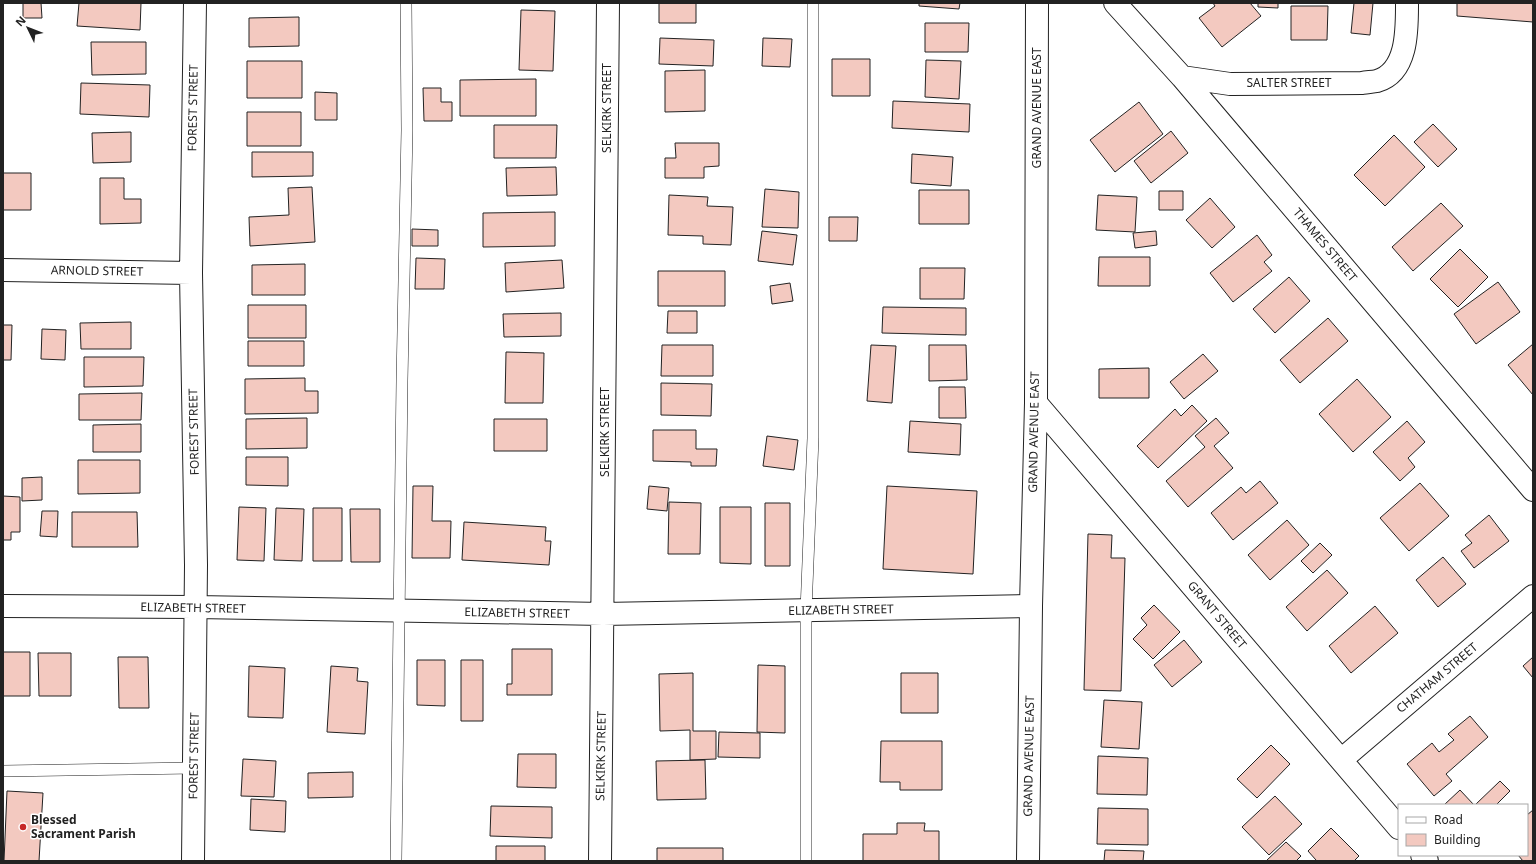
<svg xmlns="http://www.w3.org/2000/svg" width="1536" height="864" font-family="'Noto Sans',sans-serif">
<rect width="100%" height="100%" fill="#fff"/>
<path fill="#f3c9c0" stroke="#222" d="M 23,3 L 41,3 L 42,18 L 23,18 Z
M 79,3 L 141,3 L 140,30 L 77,26 Z
M 659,3 L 696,3 L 696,23 L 659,23 Z
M 919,3 L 960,3 L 959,9 L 919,6 Z
M 1213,3 L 1250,3 L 1261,16 L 1222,47 L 1199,18 L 1215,6 Z
M 1258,3 L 1278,3 L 1278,8 L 1258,7 Z
M 1354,3 L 1373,3 L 1370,35 L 1351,33 Z
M 1457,3 L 1533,3 L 1533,22 L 1457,16 Z
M 1291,6 L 1328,6 L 1327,40 L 1291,40 Z
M 521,10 L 555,11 L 553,71 L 519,70 Z
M 299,17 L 299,46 L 249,47 L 249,18 Z
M 925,23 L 969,23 L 968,52 L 925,52 Z
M 660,38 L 714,40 L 713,66 L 659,64 Z
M 763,38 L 792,39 L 790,67 L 762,66 Z
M 91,42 L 146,42 L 146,74 L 92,75 Z
M 832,59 L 870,59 L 870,96 L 832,96 Z
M 926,60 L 961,61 L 959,99 L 925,97 Z
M 247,61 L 302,61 L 302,98 L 247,98 Z
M 705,70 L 705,111 L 665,112 L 665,71 Z
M 536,79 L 536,116 L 460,116 L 460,80 Z
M 81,83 L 150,85 L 149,117 L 80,114 Z
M 423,88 L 441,88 L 441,102 L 452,102 L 452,121 L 424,121 Z
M 315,92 L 337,93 L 337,120 L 315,120 Z
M 893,101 L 970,104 L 969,132 L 892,128 Z
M 1139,102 L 1163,134 L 1115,172 L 1090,140 Z
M 247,112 L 301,112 L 301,146 L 247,146 Z
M 1433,124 L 1457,149 L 1438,167 L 1414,142 Z
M 494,125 L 557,125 L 556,158 L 494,158 Z
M 1171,131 L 1188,153 L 1151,183 L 1134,161 Z
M 131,132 L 131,162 L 93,163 L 92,133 Z
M 1394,135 L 1425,167 L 1385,206 L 1354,175 Z
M 675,143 L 719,143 L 719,166 L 704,167 L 704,178 L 665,178 L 665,158 L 676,158 Z
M 252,152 L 313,152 L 313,176 L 252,177 Z
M 912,154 L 953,157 L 951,186 L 911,183 Z
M 556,167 L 557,195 L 507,196 L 506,168 Z
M 3,173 L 31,173 L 31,210 L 3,210 Z
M 100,178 L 124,178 L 124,199 L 141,199 L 141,223 L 100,224 Z
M 312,187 L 315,242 L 250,246 L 249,217 L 289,215 L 288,188 Z
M 765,189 L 799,192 L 798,228 L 762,227 Z
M 919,190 L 969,190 L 969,224 L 919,224 Z
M 1159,191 L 1183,191 L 1183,210 L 1159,210 Z
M 669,195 L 708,197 L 707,206 L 733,207 L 731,245 L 703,244 L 703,236 L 668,235 Z
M 1098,195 L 1137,197 L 1135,232 L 1096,230 Z
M 1210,198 L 1235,227 L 1212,248 L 1186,220 Z
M 1441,203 L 1463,226 L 1413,271 L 1392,247 Z
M 555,212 L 555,246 L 483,247 L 483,213 Z
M 829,217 L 858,217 L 857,241 L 829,241 Z
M 412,229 L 438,230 L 438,246 L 412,246 Z
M 762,231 L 797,235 L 793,265 L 758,261 Z
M 1156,231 L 1157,245 L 1135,248 L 1133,233 Z
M 1257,235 L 1272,255 L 1264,262 L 1272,271 L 1233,302 L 1210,273 Z
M 1460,249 L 1488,277 L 1458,307 L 1430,279 Z
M 1099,257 L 1150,257 L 1150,286 L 1098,286 Z
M 416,258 L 445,259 L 444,289 L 415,289 Z
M 562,260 L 564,288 L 506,292 L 505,263 Z
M 305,264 L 305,295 L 252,295 L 252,265 Z
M 920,268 L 965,268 L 964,299 L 920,299 Z
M 658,271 L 725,271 L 725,306 L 658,306 Z
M 1289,277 L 1310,301 L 1275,333 L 1253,309 Z
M 1498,282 L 1520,312 L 1476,344 L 1454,314 Z
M 790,283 L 793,301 L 772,304 L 770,286 Z
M 248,305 L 306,305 L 306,338 L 248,338 Z
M 883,307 L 966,308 L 966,335 L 882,333 Z
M 668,311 L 697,311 L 697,333 L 667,333 Z
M 561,313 L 561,336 L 504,337 L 503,314 Z
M 1328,318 L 1348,341 L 1300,383 L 1280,360 Z
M 131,322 L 131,349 L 81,349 L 80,323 Z
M 3,325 L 12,325 L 11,360 L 3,360 Z
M 42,329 L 66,330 L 65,360 L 41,359 Z
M 248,341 L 304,341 L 304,366 L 248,366 Z
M 1533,344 L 1533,395 L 1508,365 Z
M 662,345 L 713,345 L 713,376 L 661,376 Z
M 871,345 L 896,346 L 892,403 L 867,401 Z
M 929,345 L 966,345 L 967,380 L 929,381 Z
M 506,352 L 544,353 L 543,403 L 505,403 Z
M 1203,354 L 1218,371 L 1184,399 L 1170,382 Z
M 84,357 L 144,357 L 143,386 L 84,387 Z
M 1149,368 L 1149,398 L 1099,398 L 1099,369 Z
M 305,378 L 305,391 L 318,391 L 318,413 L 245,414 L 245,379 Z
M 1357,379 L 1391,417 L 1353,452 L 1319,414 Z
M 661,383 L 712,384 L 711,416 L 661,415 Z
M 939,387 L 965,387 L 966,418 L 939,418 Z
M 142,393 L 141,420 L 79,420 L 79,394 Z
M 1192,405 L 1207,421 L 1158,468 L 1137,446 L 1175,409 L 1181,416 Z
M 307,418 L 307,448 L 246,449 L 246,419 Z
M 1216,418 L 1229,433 L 1214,446 L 1233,468 L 1188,507 L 1166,481 L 1205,447 L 1195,436 Z
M 494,419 L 547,419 L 547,451 L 494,451 Z
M 910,421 L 961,424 L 960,455 L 908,452 Z
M 1407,421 L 1425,442 L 1408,458 L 1415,467 L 1400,481 L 1373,452 Z
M 141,424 L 141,452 L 93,452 L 93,425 Z
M 653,430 L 696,430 L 696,449 L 717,449 L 716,466 L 691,466 L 691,462 L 653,461 Z
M 767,436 L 798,440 L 794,470 L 763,466 Z
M 246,457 L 288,457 L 288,486 L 246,485 Z
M 78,460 L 140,460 L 140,493 L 78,494 Z
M 42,477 L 42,500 L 22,501 L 22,478 Z
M 1260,481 L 1278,503 L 1233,540 L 1211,513 L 1241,487 L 1246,493 Z
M 1420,483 L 1449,516 L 1409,551 L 1380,518 Z
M 413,486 L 433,486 L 432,521 L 451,521 L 450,558 L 412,558 Z
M 649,486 L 669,488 L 667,511 L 647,509 Z
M 887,486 L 977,491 L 973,574 L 883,569 Z
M 3,496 L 20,497 L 20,532 L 11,532 L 11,540 L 3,540 Z
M 669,502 L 701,503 L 700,554 L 668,554 Z
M 765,503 L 790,503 L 790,566 L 765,566 Z
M 239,507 L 266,508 L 264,561 L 237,560 Z
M 720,507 L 751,507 L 751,564 L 720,563 Z
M 276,508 L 304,509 L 302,561 L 274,560 Z
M 313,508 L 342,508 L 342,561 L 313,561 Z
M 350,509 L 380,509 L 380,562 L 351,562 Z
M 42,511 L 58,511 L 57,537 L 40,536 Z
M 72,512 L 137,512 L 138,547 L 72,547 Z
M 1489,515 L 1509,541 L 1474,568 L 1461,551 L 1472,543 L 1465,535 Z
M 1287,520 L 1309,545 L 1270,580 L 1248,555 Z
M 464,522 L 546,527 L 545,541 L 551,541 L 549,565 L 462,560 Z
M 1088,534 L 1112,535 L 1111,558 L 1125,558 L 1121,691 L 1084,690 Z
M 1320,543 L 1332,555 L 1313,573 L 1301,561 Z
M 1443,557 L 1466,584 L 1438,607 L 1416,580 Z
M 1327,570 L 1348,593 L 1307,631 L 1286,607 Z
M 1154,605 L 1180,632 L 1153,659 L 1133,639 L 1147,625 L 1141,618 Z
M 1375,606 L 1398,633 L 1351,673 L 1329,646 Z
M 1184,640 L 1202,662 L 1172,687 L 1154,665 Z
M 512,649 L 552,649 L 552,695 L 507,695 L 507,684 L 512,684 Z
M 3,652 L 30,652 L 30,696 L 3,696 Z
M 38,653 L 71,653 L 71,696 L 39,696 Z
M 118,657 L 148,657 L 149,708 L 119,708 Z
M 1533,657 L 1533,678 L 1523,666 Z
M 417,660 L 445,660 L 445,706 L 417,705 Z
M 461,660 L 483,660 L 483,721 L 461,721 Z
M 758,665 L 785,666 L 785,733 L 757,732 Z
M 249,666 L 285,668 L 283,718 L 248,717 Z
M 331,666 L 358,668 L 357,681 L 368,682 L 365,734 L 327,732 Z
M 693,673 L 693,731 L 716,731 L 716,759 L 690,760 L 690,730 L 660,731 L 659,674 Z
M 901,673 L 938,673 L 938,713 L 901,713 Z
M 1104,700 L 1142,702 L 1139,749 L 1101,747 Z
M 1470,716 L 1488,737 L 1446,774 L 1452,781 L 1434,796 L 1407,764 L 1432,743 L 1439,752 L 1454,740 L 1448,734 Z
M 719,732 L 760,733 L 760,758 L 718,757 Z
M 881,741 L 942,741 L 942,790 L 900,790 L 900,782 L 880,782 Z
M 1271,745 L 1290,764 L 1257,798 L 1237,779 Z
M 518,754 L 556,754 L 556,788 L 517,787 Z
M 1098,756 L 1148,758 L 1147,795 L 1097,794 Z
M 243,759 L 276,761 L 274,797 L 241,796 Z
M 705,760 L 706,799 L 657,800 L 656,761 Z
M 353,772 L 353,797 L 308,798 L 308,773 Z
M 1500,781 L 1510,791 L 1496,805 L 1475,805 Z
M 1460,790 L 1474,805 L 1444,805 Z
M 7,791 L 43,793 L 39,861 L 4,861 Z
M 1275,796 L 1302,824 L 1269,855 L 1242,827 Z
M 251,799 L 286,801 L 285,832 L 250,830 Z
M 491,806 L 552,807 L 552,838 L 490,836 Z
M 1098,808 L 1148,809 L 1148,845 L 1097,844 Z
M 1533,810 L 1533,861 L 1523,861 L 1518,855 L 1527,855 L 1527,815 Z
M 897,823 L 925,823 L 924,831 L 939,831 L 939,861 L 863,861 L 863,834 L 897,834 Z
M 1331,828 L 1359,856 L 1354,861 L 1315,861 L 1316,860 L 1308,851 Z
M 1286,842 L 1301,856 L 1296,861 L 1266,861 Z
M 496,846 L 545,846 L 545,861 L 496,861 Z
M 657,848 L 723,848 L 723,861 L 657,861 Z
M 1105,850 L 1144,851 L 1143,861 L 1104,861 Z"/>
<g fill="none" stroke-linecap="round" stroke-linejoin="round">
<defs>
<path id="lane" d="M 3,771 L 193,768
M 396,861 L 402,381 L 407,130 L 406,3
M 806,861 L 806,611 L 813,438 L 813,3"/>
<path id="street" d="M 1115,3 L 1182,77 L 1533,490
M 1182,77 L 1230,84 L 1362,83 C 1367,82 1372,82 1377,81 C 1408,72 1407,29 1407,3
M 3,270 L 191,273
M 1036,403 L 1399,828
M 3,606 L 196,607 L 603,614 L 1031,606
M 1341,760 L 1533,596
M 1422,855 L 1427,861
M 193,861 L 196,565 L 191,273 L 195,3
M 600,861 L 608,3"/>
<path id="primary" d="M 1028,861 L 1031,606 L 1036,403 L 1037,3"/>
</defs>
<use href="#lane" stroke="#222" stroke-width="12"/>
<use href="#street" stroke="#222" stroke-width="24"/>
<use href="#primary" stroke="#222" stroke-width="24"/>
<use href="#lane" stroke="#fff" stroke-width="11"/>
<use href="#street" stroke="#fff" stroke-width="22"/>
<use href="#primary" stroke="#fff" stroke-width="22"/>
</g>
<circle fill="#c62828" stroke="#fff" stroke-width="1.5" cx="23" cy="827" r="4"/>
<g text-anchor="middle" stroke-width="3" stroke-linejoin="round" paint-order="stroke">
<g font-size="12" fill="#222" stroke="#fff">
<text x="1289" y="87">SALTER STREET</text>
<text transform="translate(193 108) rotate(-89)" y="4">FOREST STREET</text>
<text transform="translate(607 108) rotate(-90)" y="4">SELKIRK STREET</text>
<text transform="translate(1037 108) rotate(-90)" y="4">GRAND AVENUE EAST</text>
<text transform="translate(1325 245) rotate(50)" y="4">THAMES STREET</text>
<text transform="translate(97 271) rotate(1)" y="4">ARNOLD STREET</text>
<text transform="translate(194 432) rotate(-91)" y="4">FOREST STREET</text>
<text transform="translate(605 432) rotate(-90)" y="4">SELKIRK STREET</text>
<text transform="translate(1034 432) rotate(-89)" y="4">GRAND AVENUE EAST</text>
<text transform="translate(193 608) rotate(1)" y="4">ELIZABETH STREET</text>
<text transform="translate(841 610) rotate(-1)" y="4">ELIZABETH STREET</text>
<text transform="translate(517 613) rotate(1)" y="4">ELIZABETH STREET</text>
<text transform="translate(1217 615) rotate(50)" y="4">GRANT STREET</text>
<text transform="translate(1437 678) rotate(-40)" y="4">CHATHAM STREET</text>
<text transform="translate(194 756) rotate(-89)" y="4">FOREST STREET</text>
<text transform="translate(601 756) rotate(-89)" y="4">SELKIRK STREET</text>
<text transform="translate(1029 756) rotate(-89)" y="4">GRAND AVENUE EAST</text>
</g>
<g font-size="12" font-weight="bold" fill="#222" stroke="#fff" text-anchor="start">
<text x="31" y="824">Blessed<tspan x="31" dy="14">Sacrament Parish</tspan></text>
</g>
</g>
<rect width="1536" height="864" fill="none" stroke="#222222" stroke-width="8"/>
<rect x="1398" y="804" width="130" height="52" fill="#ffffff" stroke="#a7a7a7"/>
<rect x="1406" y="817" width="20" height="6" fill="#ffffff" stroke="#a7a7a7"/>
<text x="1434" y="824" font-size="12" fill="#222222">Road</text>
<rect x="1406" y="834" width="20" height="12" fill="#f3c9c0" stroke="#a7a7a7"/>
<text x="1434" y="844" font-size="12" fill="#222222">Building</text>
<g transform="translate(28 28) rotate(313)" stroke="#ffffff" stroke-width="3" paint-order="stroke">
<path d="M0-3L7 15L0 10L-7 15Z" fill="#222222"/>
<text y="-6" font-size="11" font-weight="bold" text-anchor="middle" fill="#222222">N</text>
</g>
</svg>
